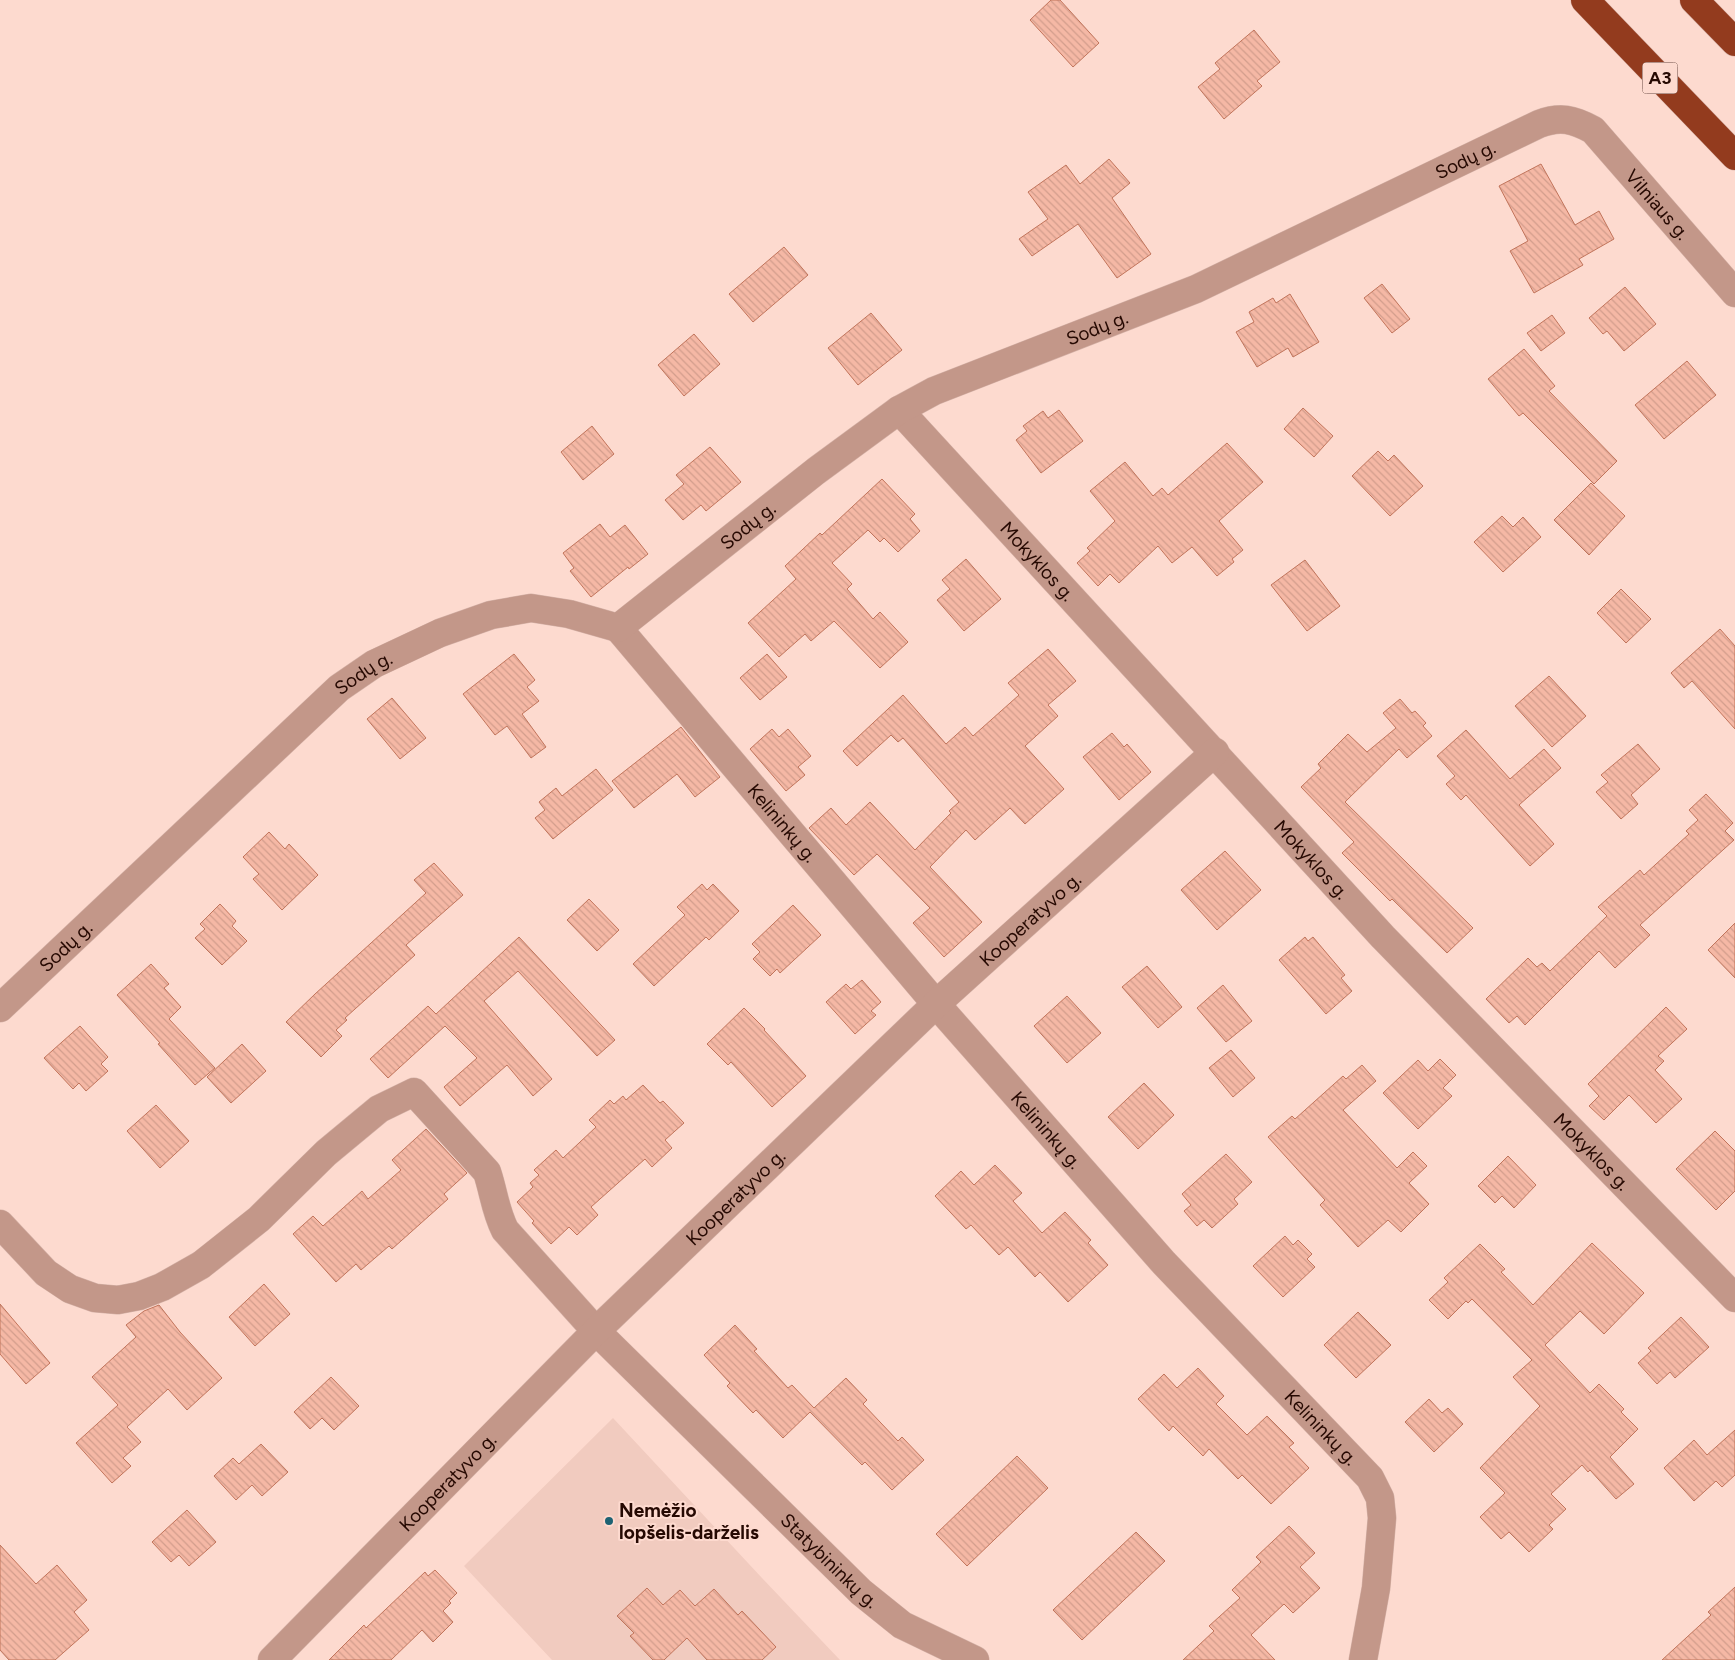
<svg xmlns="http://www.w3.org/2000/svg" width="1735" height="1660" font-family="Figtree,sans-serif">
<defs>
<pattern id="building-back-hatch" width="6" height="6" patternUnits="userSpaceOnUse" patternTransform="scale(1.25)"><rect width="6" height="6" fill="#f5b8a5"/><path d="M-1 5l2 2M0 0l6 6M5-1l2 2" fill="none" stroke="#d29d8c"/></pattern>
</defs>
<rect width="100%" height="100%" fill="#fddacf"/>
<path fill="#f1cbbf" d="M 613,1418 L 762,1578 L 840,1660 L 552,1660 L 464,1566 Z"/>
<path fill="url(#building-back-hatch)" stroke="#c1745b" d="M 1051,0 L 1060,0 L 1099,43 L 1073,67 L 1030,20 Z
M 1254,30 L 1280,62 L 1257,81 L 1262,86 L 1224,119 L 1198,87 L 1220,69 L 1215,63 Z
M 1109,159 L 1130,183 L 1112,198 L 1151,254 L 1117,278 L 1078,224 L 1032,256 L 1019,239 L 1048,219 L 1028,192 L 1066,165 L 1080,184 Z
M 1541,164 L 1575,225 L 1599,211 L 1614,239 L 1579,259 L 1583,265 L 1534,293 L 1510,251 L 1528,241 L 1499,186 Z
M 784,247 L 808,275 L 753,322 L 729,294 Z
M 1382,284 L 1410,319 L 1392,333 L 1364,298 Z
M 1625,287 L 1656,324 L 1624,351 L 1607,331 L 1603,334 L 1589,318 Z
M 1290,294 L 1319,342 L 1293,357 L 1288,348 L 1257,367 L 1236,332 L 1254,322 L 1249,312 L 1273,298 L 1276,303 Z
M 871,313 L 902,350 L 858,385 L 828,348 Z
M 1552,315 L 1565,333 L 1541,351 L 1527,333 Z
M 694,334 L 720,364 L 684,396 L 658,365 Z
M 1524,349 L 1555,386 L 1549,391 L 1617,461 L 1594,484 L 1523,413 L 1519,416 L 1488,379 Z
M 1687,361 L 1716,395 L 1664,439 L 1635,405 Z
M 1303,408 L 1333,436 L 1314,457 L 1284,429 Z
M 1059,410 L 1083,441 L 1041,473 L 1016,440 L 1027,431 L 1023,426 L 1043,411 L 1048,418 Z
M 592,426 L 614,454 L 583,480 L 561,452 Z
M 1227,443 L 1263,482 L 1219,521 L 1243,550 L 1232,559 L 1234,562 L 1217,576 L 1192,547 L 1172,563 L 1158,546 L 1119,583 L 1110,574 L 1098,586 L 1077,563 L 1090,551 L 1087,548 L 1115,521 L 1090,491 L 1125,462 L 1153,496 L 1162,488 L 1168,495 Z
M 710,447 L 741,482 L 706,511 L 701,505 L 683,520 L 665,500 L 684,484 L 676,475 Z
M 1378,451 L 1388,461 L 1394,455 L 1423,486 L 1390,516 L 1352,476 Z
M 882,479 L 915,514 L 910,519 L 920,531 L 898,552 L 884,538 L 880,542 L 868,530 L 832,563 L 852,584 L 847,589 L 873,619 L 880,612 L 908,642 L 880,668 L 834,621 L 811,641 L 805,634 L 779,657 L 748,623 L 796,579 L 785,566 L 820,533 L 822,535 Z
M 1591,483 L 1625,516 L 1589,555 L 1554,520 Z
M 1502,516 L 1513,527 L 1523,517 L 1541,537 L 1503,572 L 1474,542 Z
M 600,524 L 610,537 L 625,525 L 648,554 L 629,569 L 628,567 L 591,597 L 570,571 L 574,568 L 563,553 Z
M 966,559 L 1001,599 L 964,631 L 937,600 L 950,589 L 942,580 Z
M 1305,560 L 1340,606 L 1307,631 L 1271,585 Z
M 1621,589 L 1651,619 L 1626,643 L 1597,613 Z
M 1720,629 L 1735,646 L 1735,729 L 1692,681 L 1684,688 L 1671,673 Z
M 1048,649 L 1076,681 L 1048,705 L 1058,716 L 1025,746 L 1064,789 L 1025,824 L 1010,808 L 975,840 L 966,830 L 930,867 L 982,922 L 944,957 L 913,923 L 930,908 L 877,854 L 854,875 L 809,828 L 831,808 L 846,825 L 870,802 L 915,850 L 951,813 L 949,811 L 959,802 L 903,738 L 898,742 L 891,735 L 857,766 L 843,751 L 903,695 L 946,744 L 965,727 L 973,736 L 1019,695 L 1008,683 Z
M 514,654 L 535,680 L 527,687 L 539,701 L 522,714 L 546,747 L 531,758 L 507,726 L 495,735 L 463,694 Z
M 767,654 L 787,677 L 760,700 L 740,678 Z
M 1549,676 L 1586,716 L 1552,747 L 1515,706 Z
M 392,698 L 426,738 L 400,759 L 367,719 Z
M 1400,699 L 1412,713 L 1415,711 L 1426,723 L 1423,726 L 1432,736 L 1407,758 L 1399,749 L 1345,802 L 1473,928 L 1447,953 L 1392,899 L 1390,901 L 1342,853 L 1354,842 L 1301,787 L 1321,768 L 1318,764 L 1348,734 L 1367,752 L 1396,728 L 1383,713 Z
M 681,727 L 720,777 L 695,797 L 677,774 L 634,808 L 612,781 Z
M 772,729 L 779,737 L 788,729 L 811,756 L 798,767 L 805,775 L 786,791 L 750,749 Z
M 1466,730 L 1510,779 L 1544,749 L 1561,768 L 1519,805 L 1554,844 L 1530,866 L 1466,795 L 1461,800 L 1446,784 L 1455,776 L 1437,756 Z
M 1112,733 L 1124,747 L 1127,744 L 1151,772 L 1119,800 L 1083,757 Z
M 1638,744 L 1660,769 L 1631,795 L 1638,804 L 1621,819 L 1596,792 L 1608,782 L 1601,775 Z
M 596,769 L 613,790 L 553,839 L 535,818 L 545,810 L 539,802 L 556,788 L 562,796 Z
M 1706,794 L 1733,823 L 1725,831 L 1734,840 L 1640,925 L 1650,935 L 1615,968 L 1599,951 L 1525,1025 L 1517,1016 L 1509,1023 L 1486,999 L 1528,958 L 1537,967 L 1542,963 L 1550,971 L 1607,916 L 1598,907 L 1640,870 L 1644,875 L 1689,834 L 1686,831 L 1698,820 L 1689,810 Z
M 269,832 L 285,849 L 289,844 L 318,875 L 282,910 L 253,879 L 259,874 L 243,857 Z
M 1225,851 L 1261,890 L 1217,930 L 1181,890 Z
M 434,863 L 463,895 L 406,945 L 415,955 L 345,1018 L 347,1020 L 336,1030 L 342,1036 L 321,1057 L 286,1022 L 315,994 L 426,893 L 414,880 Z
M 702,884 L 707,890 L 713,884 L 739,911 L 709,940 L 706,937 L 654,986 L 633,964 L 685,915 L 677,907 Z
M 589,899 L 619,930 L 597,951 L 567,920 Z
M 220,904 L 236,921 L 232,926 L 247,941 L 222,965 L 195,938 L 205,929 L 200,924 Z
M 793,905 L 821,935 L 780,973 L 777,969 L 770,976 L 753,959 L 760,952 L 752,944 Z
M 1735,923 L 1735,978 L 1708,950 Z
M 519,937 L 615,1040 L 597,1056 L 518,971 L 484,1001 L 552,1079 L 533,1096 L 507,1065 L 460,1106 L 444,1087 L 477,1058 L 445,1026 L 388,1078 L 370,1059 L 428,1006 L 436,1014 Z
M 1305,937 L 1308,941 L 1313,937 L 1345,975 L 1341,978 L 1352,991 L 1326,1014 L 1279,960 Z
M 151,964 L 169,984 L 164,988 L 181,1007 L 169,1019 L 215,1068 L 195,1085 L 158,1044 L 160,1043 L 117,995 Z
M 1147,966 L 1182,1007 L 1158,1028 L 1122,987 Z
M 862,980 L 881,1002 L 871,1011 L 876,1015 L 855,1034 L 826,1002 L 846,984 L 851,989 Z
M 1223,985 L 1252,1021 L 1226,1042 L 1197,1008 Z
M 1067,996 L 1101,1033 L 1067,1063 L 1034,1026 Z
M 1666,1007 L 1687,1029 L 1658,1056 L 1664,1061 L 1655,1070 L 1682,1099 L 1656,1123 L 1629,1095 L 1604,1120 L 1589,1106 L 1599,1096 L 1588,1084 Z
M 744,1008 L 765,1029 L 764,1030 L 806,1076 L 772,1107 L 731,1062 L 728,1065 L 707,1044 Z
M 80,1026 L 108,1057 L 101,1064 L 108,1071 L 86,1091 L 79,1083 L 73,1089 L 44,1058 Z
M 242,1044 L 266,1071 L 231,1103 L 207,1077 Z
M 1231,1050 L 1255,1078 L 1233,1097 L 1209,1068 Z
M 1440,1059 L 1456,1075 L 1443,1088 L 1452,1096 L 1418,1129 L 1383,1093 L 1418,1060 L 1428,1071 Z
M 1362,1065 L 1376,1081 L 1343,1110 L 1397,1168 L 1413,1152 L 1427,1166 L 1409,1183 L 1429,1204 L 1401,1232 L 1388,1220 L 1358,1247 L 1320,1205 L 1325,1200 L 1268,1137 L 1292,1116 L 1295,1119 L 1343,1076 L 1346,1079 Z
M 1144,1083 L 1174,1115 L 1138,1149 L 1108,1117 Z
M 643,1085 L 660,1103 L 663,1101 L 684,1123 L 665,1140 L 672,1148 L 652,1167 L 645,1159 L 591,1207 L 598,1215 L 577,1235 L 569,1227 L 551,1244 L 532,1223 L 534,1221 L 517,1202 L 533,1187 L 530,1183 L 539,1175 L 534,1170 L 556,1150 L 563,1158 L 596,1127 L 589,1120 L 610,1100 L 614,1104 L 623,1096 L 626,1100 Z
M 156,1105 L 189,1141 L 160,1168 L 127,1131 Z
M 426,1129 L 467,1173 L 444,1194 L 448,1199 L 392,1249 L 389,1246 L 361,1270 L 356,1264 L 336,1282 L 293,1234 L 313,1216 L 323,1226 L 362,1191 L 368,1199 L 401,1170 L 392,1160 Z
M 1715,1131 L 1735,1151 L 1735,1191 L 1716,1210 L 1676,1169 Z
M 1226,1154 L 1252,1182 L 1234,1199 L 1238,1204 L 1212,1228 L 1204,1220 L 1197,1226 L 1184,1211 L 1191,1205 L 1182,1194 Z
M 1508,1156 L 1536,1185 L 1514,1208 L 1502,1196 L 1495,1203 L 1478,1186 Z
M 995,1165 L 1022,1193 L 1013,1201 L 1042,1233 L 1065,1212 L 1091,1240 L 1088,1243 L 1108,1265 L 1068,1302 L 1040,1272 L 1035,1277 L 1008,1247 L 999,1255 L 971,1225 L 966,1229 L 935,1196 L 961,1171 L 974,1185 Z
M 1285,1236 L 1293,1245 L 1298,1240 L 1312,1254 L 1307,1259 L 1315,1267 L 1283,1297 L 1253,1266 Z
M 1592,1243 L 1644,1293 L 1604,1334 L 1580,1311 L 1545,1345 L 1590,1393 L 1599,1384 L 1624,1409 L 1621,1412 L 1638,1429 L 1610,1457 L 1634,1484 L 1616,1499 L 1590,1470 L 1588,1472 L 1582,1465 L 1551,1494 L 1566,1509 L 1549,1525 L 1553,1529 L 1529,1552 L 1509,1532 L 1501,1539 L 1480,1517 L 1505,1493 L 1480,1468 L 1540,1406 L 1513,1377 L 1532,1360 L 1472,1299 L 1468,1303 L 1466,1301 L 1448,1319 L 1429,1300 L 1448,1282 L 1444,1278 L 1480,1244 L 1505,1269 L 1501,1272 L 1533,1305 Z
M 264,1284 L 290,1314 L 255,1346 L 229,1317 Z
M 0,1304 L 50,1363 L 26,1384 L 0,1354 Z
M 159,1305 L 180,1332 L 222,1378 L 187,1410 L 168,1389 L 127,1427 L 141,1442 L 123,1458 L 131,1466 L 112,1483 L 76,1443 L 118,1405 L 92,1377 L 136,1337 L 126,1325 L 144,1311 Z
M 1358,1312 L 1391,1345 L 1356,1378 L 1324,1345 Z
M 1681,1317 L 1709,1347 L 1675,1378 L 1670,1372 L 1657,1384 L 1638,1363 L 1651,1351 L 1648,1348 Z
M 735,1325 L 757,1349 L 754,1351 L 788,1388 L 792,1385 L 814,1408 L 846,1378 L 867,1400 L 863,1404 L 898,1441 L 902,1437 L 924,1460 L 892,1490 L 865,1462 L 862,1465 L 810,1412 L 783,1438 L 756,1410 L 753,1413 L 727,1386 L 730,1383 L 704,1355 Z
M 1198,1368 L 1224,1396 L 1216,1404 L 1247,1435 L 1267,1416 L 1294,1443 L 1289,1447 L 1309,1468 L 1271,1504 L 1242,1475 L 1238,1479 L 1209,1449 L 1203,1456 L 1173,1426 L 1169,1431 L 1138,1399 L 1164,1374 L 1177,1388 Z
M 331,1377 L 359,1406 L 334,1430 L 322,1418 L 310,1429 L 294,1412 Z
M 1429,1399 L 1442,1413 L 1448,1408 L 1463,1424 L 1434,1452 L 1405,1422 Z
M 1735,1430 L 1735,1475 L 1722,1487 L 1716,1481 L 1694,1501 L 1664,1468 L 1694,1440 L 1707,1455 Z
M 261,1444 L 288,1472 L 262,1496 L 252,1485 L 236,1500 L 214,1476 L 233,1458 L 239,1464 Z
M 1017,1456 L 1048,1488 L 967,1566 L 936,1534 Z
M 187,1510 L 216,1542 L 189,1566 L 179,1555 L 171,1562 L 152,1542 Z
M 1289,1526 L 1315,1553 L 1300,1567 L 1320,1588 L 1293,1613 L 1284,1604 L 1251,1635 L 1275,1660 L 1183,1660 L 1214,1631 L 1209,1626 L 1240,1598 L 1232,1590 L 1261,1562 L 1256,1557 Z
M 1136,1532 L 1165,1561 L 1082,1640 L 1053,1610 Z
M 0,1545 L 36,1584 L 57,1565 L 87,1600 L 74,1612 L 89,1630 L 55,1660 L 9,1660 L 0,1650 Z
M 435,1570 L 457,1593 L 449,1601 L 451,1603 L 443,1611 L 453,1622 L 433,1642 L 422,1630 L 391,1660 L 329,1660 L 364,1625 L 366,1628 L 425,1572 L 428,1576 Z
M 1735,1587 L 1735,1660 L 1662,1660 L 1711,1615 L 1708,1612 Z
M 647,1588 L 663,1605 L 680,1590 L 695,1606 L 714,1589 L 738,1615 L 742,1611 L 776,1647 L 762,1660 L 707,1660 L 687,1638 L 664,1660 L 653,1660 L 630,1636 L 634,1633 L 617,1616 Z"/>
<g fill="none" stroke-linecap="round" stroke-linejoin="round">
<defs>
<g id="minor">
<path id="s1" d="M 899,410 L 1383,937 L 1735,1298"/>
<path id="s2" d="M 618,628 L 936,1004 L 1164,1263 L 1370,1478 L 1380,1498 L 1382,1518 L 1376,1588 L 1363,1660"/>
<path id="s3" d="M 0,1008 L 339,688 L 374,664 L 440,633 L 491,615 L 531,608 L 569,614 L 618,628 L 816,471 L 899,410 L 934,391 L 1196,289 L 1539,124 C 1560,116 1573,119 1593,130 L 1735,293"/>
<path id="s4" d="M 0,1224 L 46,1273 L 70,1289 L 95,1298 L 118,1300 L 139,1296 L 162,1287 L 201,1265 L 259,1219 L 326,1153 L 379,1109 L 414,1092 L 487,1172 C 494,1193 495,1210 505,1230 L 596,1331 L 861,1592 L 902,1625 L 975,1660"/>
<path id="s5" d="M 272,1660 L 596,1331 L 936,1004 L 1215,752"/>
</g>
<path id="highway" d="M 1585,0 L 1735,156
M 1694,0 L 1735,42"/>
</defs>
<use href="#minor" stroke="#d6b4aa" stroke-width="29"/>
<use href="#highway" stroke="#d6b4aa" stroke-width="29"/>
<use href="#minor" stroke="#c39789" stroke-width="28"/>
<use href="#highway" stroke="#933b1e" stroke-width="28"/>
</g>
<circle fill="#1d6273" stroke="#fddacf" stroke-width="2" cx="609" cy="1521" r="5"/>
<g text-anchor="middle" stroke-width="4" stroke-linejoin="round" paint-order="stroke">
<rect fill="#fddacf" stroke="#664840" stroke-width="1" x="1642.5" y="62.5" width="35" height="31" rx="4"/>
<g font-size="18" font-weight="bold" fill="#260902">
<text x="1660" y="84">A3</text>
</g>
<g font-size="19" fill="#260902" stroke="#fddacf">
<text dy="7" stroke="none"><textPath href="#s3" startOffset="1741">Sodų g.</textPath></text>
<text dy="7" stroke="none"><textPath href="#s3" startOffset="1978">Vilniaus g.</textPath></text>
<text dy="7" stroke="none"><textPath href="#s3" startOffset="1336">Sodų g.</textPath></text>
<text dy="7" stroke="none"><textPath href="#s3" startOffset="931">Sodų g.</textPath></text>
<text dy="7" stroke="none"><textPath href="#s1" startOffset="205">Mokyklos g.</textPath></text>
<text dy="7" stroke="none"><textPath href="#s3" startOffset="495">Sodų g.</textPath></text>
<text dy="7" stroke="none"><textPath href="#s2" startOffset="255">Kelininkų g.</textPath></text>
<text dy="7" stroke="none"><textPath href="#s1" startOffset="610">Mokyklos g.</textPath></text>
<text dy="7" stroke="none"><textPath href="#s5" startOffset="1060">Kooperatyvo g.</textPath></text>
<text dy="7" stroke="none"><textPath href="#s3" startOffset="90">Sodų g.</textPath></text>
<text dy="7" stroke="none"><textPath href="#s2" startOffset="660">Kelininkų g.</textPath></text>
<text dy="7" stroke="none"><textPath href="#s1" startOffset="1015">Mokyklos g.</textPath></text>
<text dy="7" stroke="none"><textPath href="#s5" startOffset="655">Kooperatyvo g.</textPath></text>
<text dy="7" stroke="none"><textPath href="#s2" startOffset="1065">Kelininkų g.</textPath></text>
<text dy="7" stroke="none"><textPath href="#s5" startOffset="250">Kooperatyvo g.</textPath></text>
<text dy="7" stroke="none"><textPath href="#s4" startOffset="1145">Statybininkų g.</textPath></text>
</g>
<g font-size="19" font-weight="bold" fill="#260902" stroke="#fddacf" text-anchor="start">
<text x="619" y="1517">Nemėžio<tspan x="619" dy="22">lopšelis-darželis</tspan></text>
</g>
</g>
</svg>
